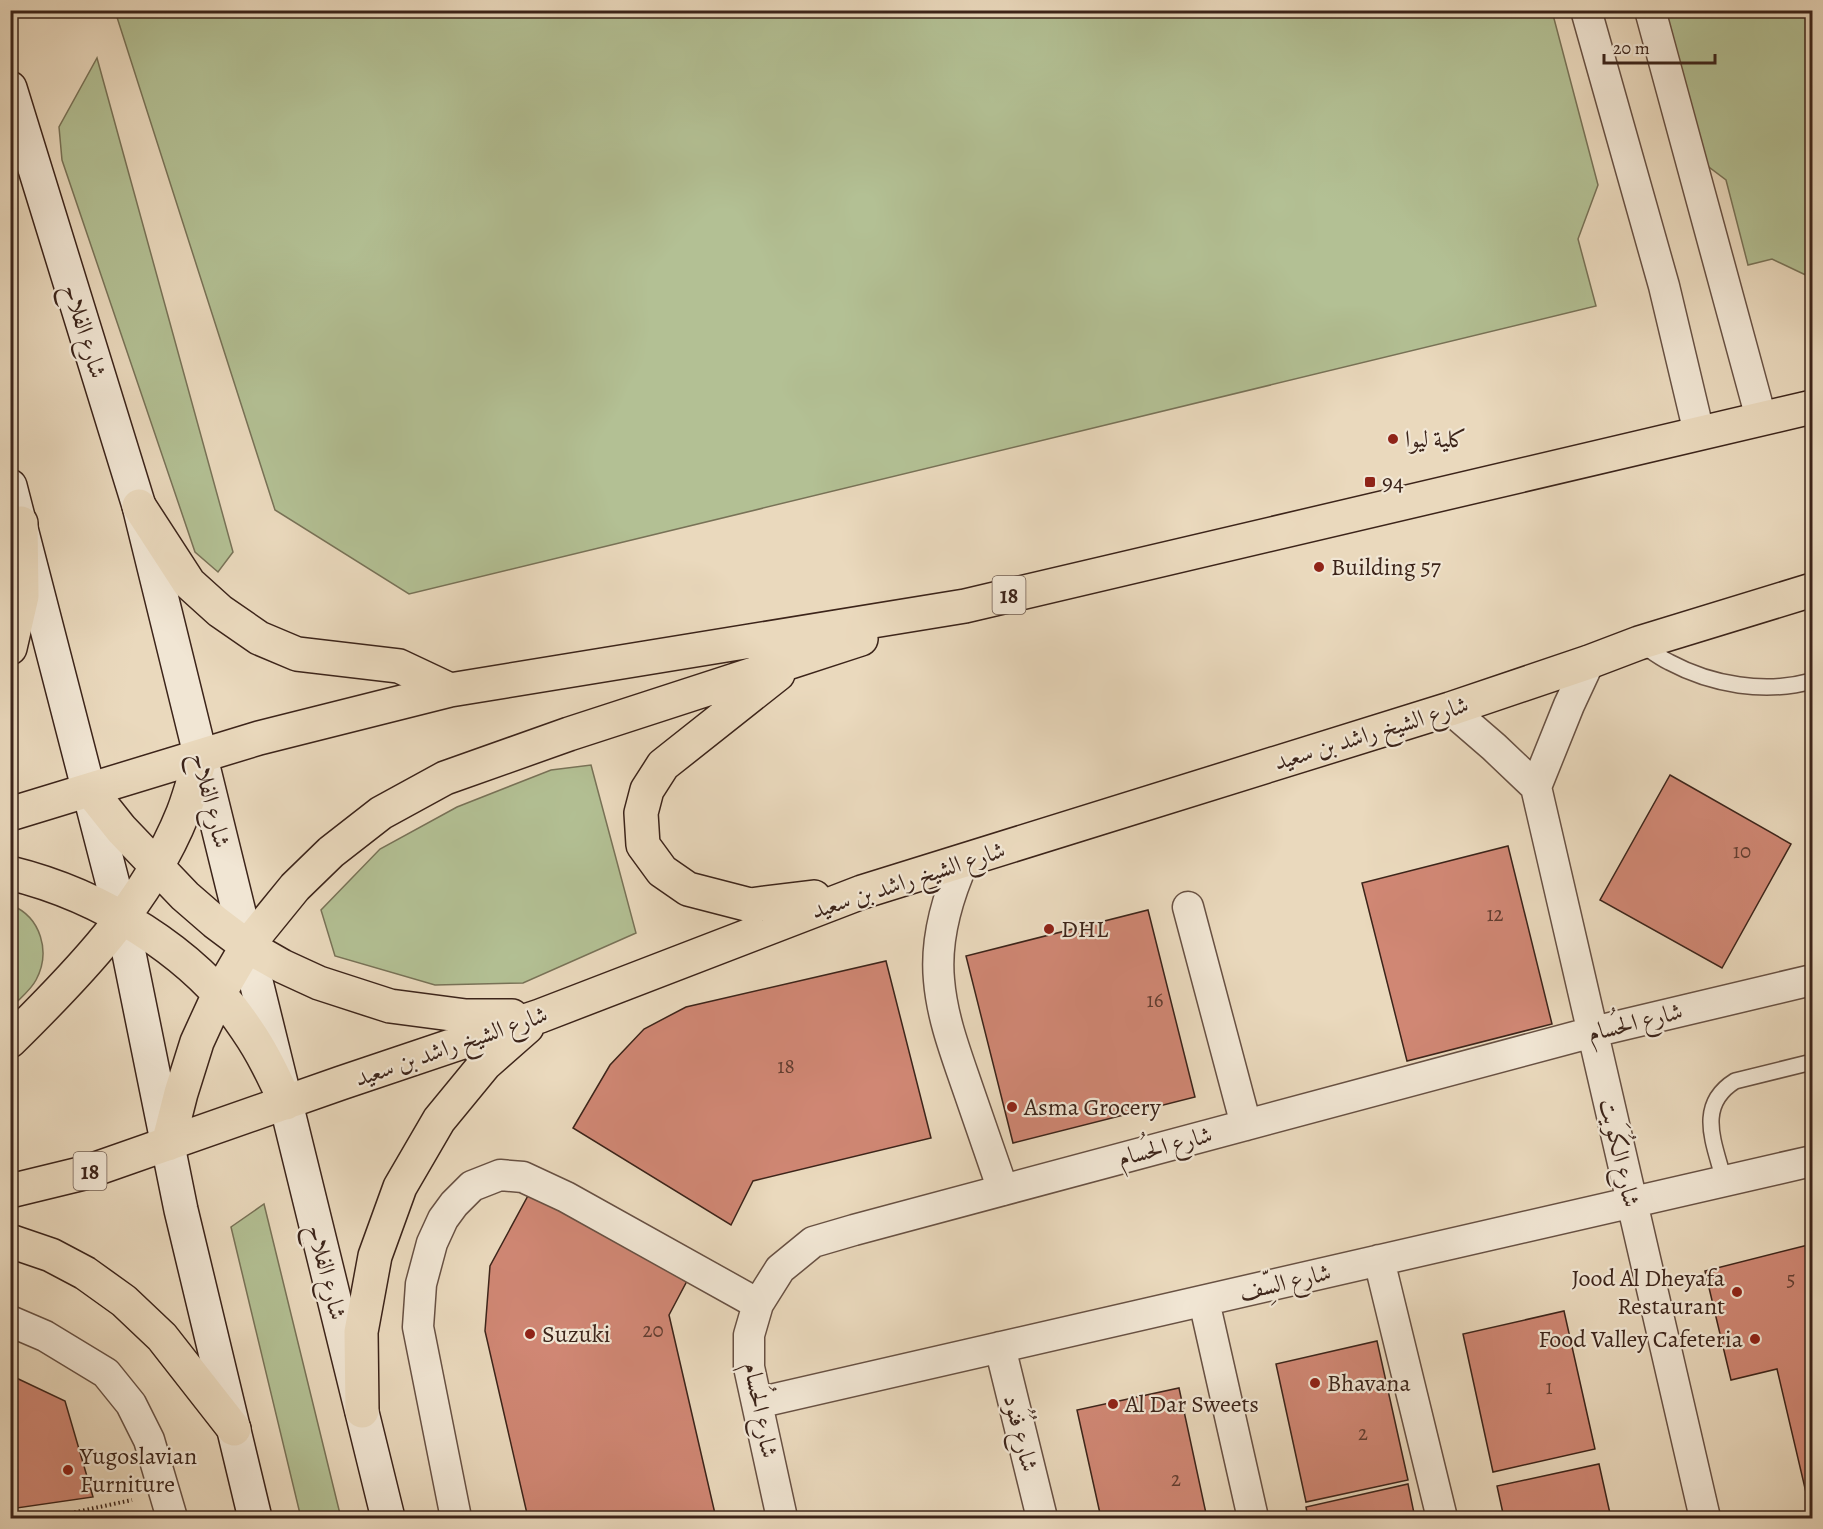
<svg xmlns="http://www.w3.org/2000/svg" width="1823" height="1529" font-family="Alegreya,Amiri,serif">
<rect width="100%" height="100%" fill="#ead9bd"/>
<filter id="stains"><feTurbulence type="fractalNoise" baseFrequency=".00333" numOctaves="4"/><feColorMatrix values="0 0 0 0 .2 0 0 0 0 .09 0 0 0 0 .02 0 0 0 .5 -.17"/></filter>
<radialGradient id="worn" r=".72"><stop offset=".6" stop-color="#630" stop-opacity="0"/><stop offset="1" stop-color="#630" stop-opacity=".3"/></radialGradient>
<path fill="#b3c094" stroke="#787257" stroke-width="1.5" d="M 115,11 L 1552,11 L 1598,185 L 1578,239 L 1596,306 L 409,594 L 275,510 Z
M 1649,11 L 1812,11 L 1812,278 L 1772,259 L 1748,265 L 1726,180 L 1685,149 Z
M 97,58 L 233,552 L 218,572 L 195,552 L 62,160 L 59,127 Z
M 591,765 L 636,933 L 523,983 L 435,985 L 335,956 L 321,910 L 380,849 L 457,807 L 551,770 Z
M 11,905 C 41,917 51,952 36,980 C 31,990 19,999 11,1008 Z
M 264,1204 L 341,1518 L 301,1518 L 231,1227 Z"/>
<path fill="#d08774" stroke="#3c241a" stroke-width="1.5" d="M 1670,775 L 1791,844 L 1722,968 L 1600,900 Z
M 1508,846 L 1552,1024 L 1407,1061 L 1362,883 Z
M 1148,910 L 1195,1097 L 1013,1143 L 966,956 Z
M 886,961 L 931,1138 L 753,1181 L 731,1225 L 573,1128 L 610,1065 L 644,1029 L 686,1007 Z
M 530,1192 L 688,1279 L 669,1315 L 716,1518 L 528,1518 L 485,1331 L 490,1266 Z
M 1812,1244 L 1812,1518 L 1809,1518 L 1812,1518 L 1777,1369 L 1731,1380 L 1705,1271 Z
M 1564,1311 L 1595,1449 L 1493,1472 L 1463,1334 Z
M 1377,1341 L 1408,1480 L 1306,1502 L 1276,1364 Z
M 10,1375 L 65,1401 L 93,1497 L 10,1509 Z
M 1179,1388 L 1207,1518 L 1101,1518 L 1077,1410 Z
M 1599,1464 L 1611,1518 L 1504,1518 L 1497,1486 Z
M 1408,1484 L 1415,1518 L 1308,1518 L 1306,1507 Z"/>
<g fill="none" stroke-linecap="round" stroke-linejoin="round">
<defs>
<path id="service" d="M 1641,644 C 1650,650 1659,657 1669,662 C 1712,685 1765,694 1812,681
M 1724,1181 C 1715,1144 1695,1106 1735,1081 L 1812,1062"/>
<path id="minor" d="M 1586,10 L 1664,286 L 1699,433
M 1650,10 L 1761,418
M 1589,662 L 1569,705 L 1536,787 L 1705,1518
M 1450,709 L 1494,747 L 1536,787
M 964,860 C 947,898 935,938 939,980 C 942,1017 955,1051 967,1086 C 979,1120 991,1155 1003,1190
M 1188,907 L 1246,1125
M 1379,1260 L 1442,1518
M 1204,1301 L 1253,1518
M 10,1321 L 45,1336 L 106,1373 L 131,1404 L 149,1440 L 172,1518
M 1000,1347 L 1042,1518
M 757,1403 L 1812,1161
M 456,1518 L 418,1327 L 421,1284 L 432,1243 L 443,1219 L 454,1204 L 472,1186 L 500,1175 L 523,1177 L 566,1197 L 758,1304
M 782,1518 L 749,1367 L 749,1335 L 758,1304 L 780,1269 L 813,1242 L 854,1230 L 1593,1032 L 1812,980"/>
<path id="secondary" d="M 10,88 L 139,506 L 388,1518
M 10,486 L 122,919 L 181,1210 L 255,1518"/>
<path id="primary" d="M 139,506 L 189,583 L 220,611 L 259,638 L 297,654 L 399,666 L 450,690
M 10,648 L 22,596 L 21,523
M 778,674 L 663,765 L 647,790 L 641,813 L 643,845 L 662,871 L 688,889 L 750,905 L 814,897
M 90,790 L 121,829 L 185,896 L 215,922 L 247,946 L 282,966 L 319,983 L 390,1006 L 466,1016 L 512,1016
M 10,814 L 259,738 L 450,690 L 965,606 L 1812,407
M 10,873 C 100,895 196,952 247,1030 C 263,1053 274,1077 286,1103
M 10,1041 C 78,974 147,903 183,813 C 190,795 195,775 201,756
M 168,1144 L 181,1093 L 197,1042 L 219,994 L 247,946 L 295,887 L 331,852 L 381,813 L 445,778 L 569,734 L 861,639
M 10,1191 L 84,1173 L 341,1083 L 540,1016 L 862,892 L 1450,709 L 1589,662 L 1639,643 L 1812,590
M 10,1241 L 51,1255 L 85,1273 L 124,1301 L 162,1337 L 234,1429
M 362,1411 L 361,1332 L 375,1256 L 400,1187 L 439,1120 L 485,1064 L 527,1027"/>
</defs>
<use href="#service" stroke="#685143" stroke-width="18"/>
<use href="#minor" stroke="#685143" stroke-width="33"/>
<use href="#secondary" stroke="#3c241a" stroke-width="36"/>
<use href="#primary" stroke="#3c241a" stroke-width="36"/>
<path stroke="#3c241a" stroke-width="4" stroke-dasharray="1.5 3" stroke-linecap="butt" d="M 48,1518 L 132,1500"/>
<use href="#service" stroke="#f1e6d4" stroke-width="15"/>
<use href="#minor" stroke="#f1e6d4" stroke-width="30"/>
<use href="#secondary" stroke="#f1e6d4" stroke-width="33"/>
<use href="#primary" stroke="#ead9bd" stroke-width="33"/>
</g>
<g fill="#8f2418" stroke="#f1e6d4" stroke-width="2">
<circle cx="1393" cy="439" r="6"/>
<rect x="1364" y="476" width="12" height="12" rx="3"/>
<circle cx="1319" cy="567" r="6"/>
<circle cx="1049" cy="929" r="6"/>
<circle cx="1012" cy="1107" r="6"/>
<circle cx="1737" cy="1292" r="6"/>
<circle cx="530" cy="1334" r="6"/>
<circle cx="1755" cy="1339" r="6"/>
<circle cx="1315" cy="1383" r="6"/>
<circle cx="1113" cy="1404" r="6"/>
<circle cx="68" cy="1470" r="6"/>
</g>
<g text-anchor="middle" stroke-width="4.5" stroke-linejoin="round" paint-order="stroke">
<g font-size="21" fill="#613d30">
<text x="1742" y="858">10</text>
<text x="1495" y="921">12</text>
<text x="1155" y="1007">16</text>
<text x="786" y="1073">18</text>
<text x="1791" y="1286">5</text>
<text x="653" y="1337">20</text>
<text x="1549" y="1394">1</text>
<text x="1363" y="1440">2</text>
<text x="1176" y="1486">2</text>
</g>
<g fill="#f1e6d4" stroke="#725e52" stroke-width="1.5">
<rect x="992.5" y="576" width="33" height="38" rx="4.5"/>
<rect x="73.5" y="1152" width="33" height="38" rx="4.5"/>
</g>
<g font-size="22" font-weight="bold" fill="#3c241a">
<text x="1009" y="603">18</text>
<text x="90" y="1179">18</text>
</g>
<g font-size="24" fill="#3c241a" stroke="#f1e6d4">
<text transform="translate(85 331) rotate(73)" y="8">شارع الفلاح</text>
<text transform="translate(1371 733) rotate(-17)" y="8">شارع الشيخ راشد بن سعيد</text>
<text transform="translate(211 800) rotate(76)" y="8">شارع الفلاح</text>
<text transform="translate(908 880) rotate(-18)" y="8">شارع الشيخ راشد بن سعيد</text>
<text transform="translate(1635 1022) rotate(-14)" y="8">شارع الحُسام</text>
<text transform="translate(451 1046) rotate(-19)" y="8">شارع الشيخ راشد بن سعيد</text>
<text transform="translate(1165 1146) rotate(-15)" y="8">شارع الحُسام</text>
<text transform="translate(1620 1153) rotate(77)" y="8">شارع الكُوَيت</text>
<text transform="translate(327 1272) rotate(76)" y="8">شارع الفلاح</text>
<text transform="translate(1285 1282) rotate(-13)" y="8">شارع السِّف</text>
<text transform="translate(761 1410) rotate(79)" y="8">شارع الحُسام</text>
<text transform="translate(1021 1433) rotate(76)" y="8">شارع فُنُود</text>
</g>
<g font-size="24" fill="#3c241a" stroke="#f1e6d4" text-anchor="start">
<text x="1405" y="447">كلية ليوا</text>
<text x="1382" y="490">94</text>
<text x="1331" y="575">Building 57</text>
<text x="1061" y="937">DHL</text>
<text x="1024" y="1115">Asma Grocery</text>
<text x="1725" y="1286" text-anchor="end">Jood Al Dheyafa<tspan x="1725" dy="28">Restaurant</tspan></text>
<text x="542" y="1342">Suzuki</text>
<text x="1743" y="1347" text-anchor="end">Food Valley Cafeteria</text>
<text x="1327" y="1391">Bhavana</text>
<text x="1125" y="1412">Al Dar Sweets</text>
<text x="80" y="1464">Yugoslavian<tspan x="80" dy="28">Furniture</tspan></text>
</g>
</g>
<rect width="1823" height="1529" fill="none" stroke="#ead9bd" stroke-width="36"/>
<rect x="12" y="12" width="1799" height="1505" fill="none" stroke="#3c241a" stroke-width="3"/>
<rect x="18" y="18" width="1787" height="1493" fill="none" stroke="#3c241a" stroke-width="1.5"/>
<path d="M1604 54v9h111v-9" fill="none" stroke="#3c241a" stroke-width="3"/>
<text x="1613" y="54" font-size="18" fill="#3c241a" stroke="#f1e6d4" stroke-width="4.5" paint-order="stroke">20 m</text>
<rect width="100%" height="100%" filter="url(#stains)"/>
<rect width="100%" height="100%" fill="url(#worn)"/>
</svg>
